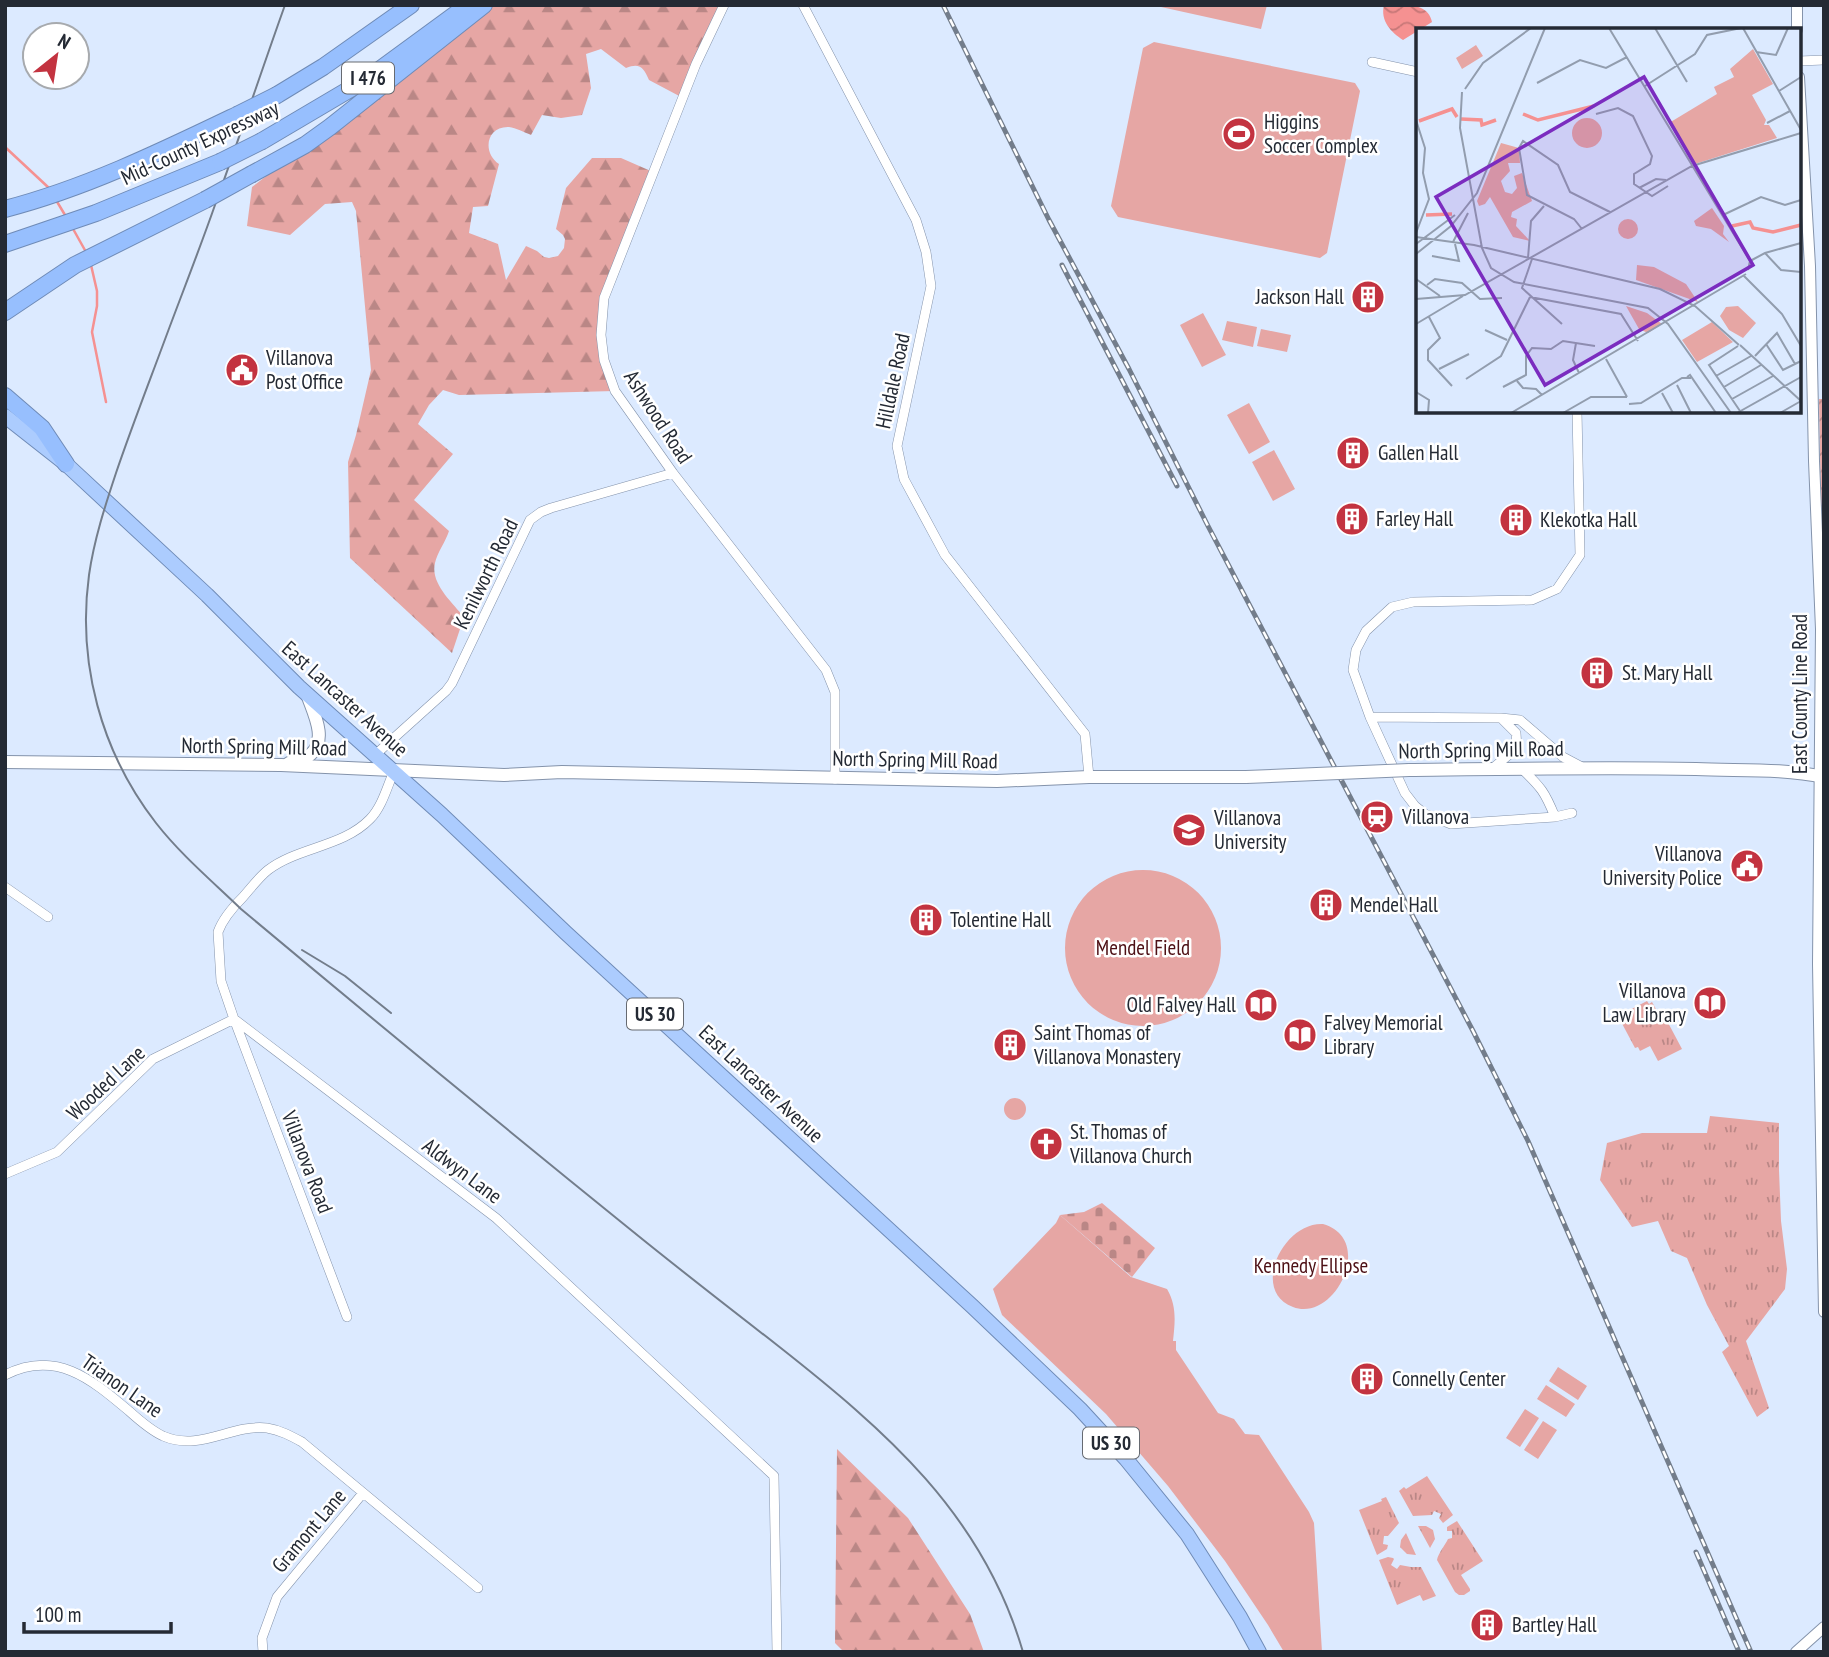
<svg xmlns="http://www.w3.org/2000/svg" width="1829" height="1657" font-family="'PT Sans Narrow',sans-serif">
<defs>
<pattern id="grass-tufts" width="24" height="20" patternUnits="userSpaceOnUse" patternTransform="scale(1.75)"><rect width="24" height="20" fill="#e6a6a4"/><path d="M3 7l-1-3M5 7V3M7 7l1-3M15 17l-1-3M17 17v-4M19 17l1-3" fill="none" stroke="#ba8786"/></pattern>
<pattern id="forest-firs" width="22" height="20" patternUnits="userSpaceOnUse" patternTransform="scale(1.75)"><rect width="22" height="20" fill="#e6a6a4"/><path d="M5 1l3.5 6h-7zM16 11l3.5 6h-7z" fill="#ba8786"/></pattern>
<pattern id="cemetery-stones" width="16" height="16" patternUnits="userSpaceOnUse" patternTransform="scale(1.75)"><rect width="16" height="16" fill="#e6a6a4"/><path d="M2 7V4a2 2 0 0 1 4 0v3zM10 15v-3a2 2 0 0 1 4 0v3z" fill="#ba8786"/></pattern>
<pattern id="garden-furrows" width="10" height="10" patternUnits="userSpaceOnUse" patternTransform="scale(1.75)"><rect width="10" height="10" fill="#e6a6a4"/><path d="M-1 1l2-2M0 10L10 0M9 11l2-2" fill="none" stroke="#ba8786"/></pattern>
<pattern id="water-waves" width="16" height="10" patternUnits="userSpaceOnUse" patternTransform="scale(1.75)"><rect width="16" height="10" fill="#f59191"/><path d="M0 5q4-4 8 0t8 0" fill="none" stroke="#c67777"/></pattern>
</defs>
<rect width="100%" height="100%" fill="#dceaff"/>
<path fill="url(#grass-tufts)" d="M 1647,1001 L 1649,1004 L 1652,1002 L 1661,1018 L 1665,1017 L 1682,1049 L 1658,1061 L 1650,1046 L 1640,1051 L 1638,1047 L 1635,1048 L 1618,1016 Z
M1004 1109a11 11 0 1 1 22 0a11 11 0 1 1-22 0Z
M 1710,1116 L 1779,1123 L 1779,1170 L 1781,1221 L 1787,1269 L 1785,1289 L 1746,1341 L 1769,1408 L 1757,1417 L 1722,1352 L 1729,1346 L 1707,1305 L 1687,1258 L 1671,1251 L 1658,1221 L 1632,1227 L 1600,1180 L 1607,1143 L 1642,1133 L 1707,1133 Z
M 1427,1476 L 1453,1515 L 1443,1523 L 1439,1518 L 1441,1514 L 1434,1511 L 1432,1515 L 1413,1516 L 1399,1491 L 1404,1487 L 1406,1489 Z
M 1386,1497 L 1399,1523 L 1388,1536 L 1384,1536 L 1383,1544 L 1388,1545 L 1387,1549 L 1377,1555 L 1359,1510 L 1382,1501 L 1381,1499 Z
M 1457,1521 L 1483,1561 L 1461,1575 L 1470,1589 L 1470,1591 L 1464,1595 L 1459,1595 L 1455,1592 L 1437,1560 C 1438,1554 1445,1545 1448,1539 L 1452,1538 L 1452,1531 L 1447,1531 L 1447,1527 Z
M 1418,1526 L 1426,1526 L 1433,1530 L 1435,1539 L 1430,1548 Z
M 1406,1533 L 1416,1555 L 1407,1554 L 1400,1547 L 1401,1540 Z
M 1388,1557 L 1393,1558 L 1394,1559 L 1391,1565 L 1397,1569 L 1400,1565 L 1411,1567 L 1421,1567 L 1436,1596 L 1423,1601 L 1420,1595 L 1397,1605 L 1379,1560 Z"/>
<path fill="url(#forest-firs)" d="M 489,5 L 724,5 L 683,98 L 649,80 C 644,68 640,62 626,68 L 601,49 L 586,54 L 591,88 L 582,115 L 561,118 L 542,115 L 531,135 C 524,132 516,128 509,127 C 486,126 482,153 499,164 L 488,206 L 473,207 L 469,233 L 498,244 L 506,280 L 526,246 L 537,251 L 544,257 L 549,258 L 558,256 L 564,248 L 565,239 L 563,235 L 556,229 L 566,188 L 592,158 L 621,158 L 653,172 L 604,299 L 601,335 L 615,391 L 459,395 L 443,390 L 429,405 L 418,424 L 453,454 L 414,500 L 449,531 C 446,541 437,553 435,563 C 430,583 452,602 464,617 L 452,653 L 350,558 L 348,462 L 356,435 L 371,370 L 356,211 L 352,202 L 325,204 L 290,235 L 247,226 L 252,187 Z
M 837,1449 L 908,1518 L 970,1614 L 984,1652 L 844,1652 L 835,1643 Z"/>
<path fill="url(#cemetery-stones)" d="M 1102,1203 L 1155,1248 L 1132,1277 L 1060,1215 L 1084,1212 Z"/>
<path fill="#e6a6a4" d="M 1152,5 L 1267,5 L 1261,29 Z
M 1154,42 L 1355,83 L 1360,91 L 1327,253 L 1320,258 L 1118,217 L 1111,206 L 1143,48 Z
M 1203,313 L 1226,355 L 1202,367 L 1180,325 Z
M 1227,321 L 1257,327 L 1253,347 L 1222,340 Z
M 1261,329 L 1291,335 L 1287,352 L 1257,346 Z
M 1249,403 L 1270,442 L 1249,454 L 1227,415 Z
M 1274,450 L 1295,489 L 1273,501 L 1252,462 Z
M1065 948a78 78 0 1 1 156 0a78 78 0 1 1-156 0Z
M 1060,1215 L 1131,1277 L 1167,1289 C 1177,1306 1175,1322 1173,1341 L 1176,1341 L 1176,1350 L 1218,1413 L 1234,1419 L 1245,1434 L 1259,1435 L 1309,1512 L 1314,1523 L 1322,1652 L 1284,1652 L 1268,1625 L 1225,1561 L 1168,1486 L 1106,1414 L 1002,1315 L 993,1289 L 1056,1223 Z
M 1323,1224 C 1376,1239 1335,1323 1293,1307 C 1250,1291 1283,1222 1323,1224 Z
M 1558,1367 L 1587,1386 L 1578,1400 L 1549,1381 Z
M 1546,1385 L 1575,1404 L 1566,1417 L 1537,1399 Z
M 1525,1409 L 1539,1418 L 1520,1447 L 1506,1438 Z
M 1543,1421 L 1557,1430 L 1538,1459 L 1524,1450 Z"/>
<path fill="url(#garden-furrows)" d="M 1819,399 L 1824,399 L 1824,672 Z"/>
<path fill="url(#water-waves)" d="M 1384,5 C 1402,5 1428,1 1432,22 L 1403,40 C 1391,32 1380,21 1384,5 Z"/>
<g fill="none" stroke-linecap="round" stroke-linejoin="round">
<path stroke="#f59191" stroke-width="2.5" d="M 5,147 L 49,188
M 56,200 L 65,215
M 72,227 L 86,252
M 91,265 L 97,291 L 97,306 L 92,332 L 106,402"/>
<defs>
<path id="minor" d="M 724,5 L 696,64 L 604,298 L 601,335 L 604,360 L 615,391 L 673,473 L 826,670 L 835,692 L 835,779
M 803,5 L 916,220 L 926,252 L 931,286 L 897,446 L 904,479 L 945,555 L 1085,734 L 1089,777
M 1799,61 L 1824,60
M 1372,62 L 1418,72
M 1370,717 L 1501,718 L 1520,720 L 1563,757 L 1580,766
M 375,755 L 446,691 L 452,683 L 530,520 L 541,512 L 551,508 L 673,473
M 1493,768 L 1517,748 L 1516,733 L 1501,718
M 1521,768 C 1541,787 1545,792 1555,817
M 1572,813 L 1555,817 L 1451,824 L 1425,814 L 1415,806 L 1405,793 L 1370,717 L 1353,670 L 1356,650 L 1366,631 L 1392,607 L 1413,602 L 1532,600 L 1557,589 L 1580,555 L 1577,411
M 5,887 L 48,917
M 234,1019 L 496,1218 L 774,1476 L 777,1652
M 5,1174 L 57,1152 L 153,1059 L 234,1019
M 347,1317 L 234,1019 L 221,981 L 218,932 C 223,918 233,907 243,897 C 251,888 259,877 268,870 C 298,847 343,847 370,819 C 382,807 387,787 394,771
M 5,1375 C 56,1349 91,1379 129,1411 C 139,1420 150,1430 163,1436 C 200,1452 231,1424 267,1428 C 280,1430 291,1436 302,1442 L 478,1588
M 263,1652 L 262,1638 L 277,1597 L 363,1493"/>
<path id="tertiary" d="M 1797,5 L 1797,30
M 1799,77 L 1810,266 L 1814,461 L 1821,629 L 1818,964 L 1824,1312
M 1796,1652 L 1824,1627"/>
<path id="secondary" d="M 5,762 L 281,765 L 504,775 L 562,772 L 997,781 L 1089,777 L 1246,777
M 289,763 C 296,760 306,759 311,754 C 328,739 313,712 307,694
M 1409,770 C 1505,769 1601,767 1696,769 C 1738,771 1782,768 1824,777"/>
<path id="trunk" d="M 5,416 L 66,464 L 207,595 L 299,687 L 442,815 L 566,933 L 972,1306 L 1080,1409 L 1126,1459 L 1187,1534 L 1240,1617 L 1259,1652"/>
<path id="motorway" d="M 277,95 L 323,67 L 411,5
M 262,141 L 367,79 L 468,5
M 252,174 L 305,145 L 330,127 L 484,5
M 5,209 C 86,188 162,151 237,115
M 5,244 L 96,213 L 220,162
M 5,312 L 75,265 L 205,200
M 5,396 L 42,428 L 66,464"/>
</defs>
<use href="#minor" stroke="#8493ab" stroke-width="10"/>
<use href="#tertiary" stroke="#8493ab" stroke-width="12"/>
<use href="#secondary" stroke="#8493ab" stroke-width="14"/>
<use href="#trunk" stroke="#6f8bb7" stroke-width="16"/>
<use href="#motorway" stroke="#6f8bb7" stroke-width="18"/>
<use href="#minor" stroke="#fff" stroke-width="9"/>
<use href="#tertiary" stroke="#fff" stroke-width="10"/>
<use href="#secondary" stroke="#fff" stroke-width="12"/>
<use href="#trunk" stroke="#acccfe" stroke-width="14"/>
<use href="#motorway" stroke="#97bffe" stroke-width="16"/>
<path stroke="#737d8b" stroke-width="2" d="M 285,5 C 261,72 239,139 215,205 C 200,248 183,291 167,334 C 150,380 132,426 116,473 C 105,506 94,540 89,575 C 77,663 101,752 156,823 C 181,855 212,881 241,909 C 370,1017 500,1124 631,1230 C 679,1269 728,1307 777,1345 C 885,1430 983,1514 1023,1652
M 302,950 L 345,976 L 391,1013"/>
<defs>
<path id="rail" d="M 943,5 L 1049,220 L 1129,369 L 1208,526 L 1473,1031 L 1528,1141 L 1751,1652
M 1062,265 L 1177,486
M 1696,1552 L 1739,1652"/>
</defs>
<use href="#rail" stroke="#737d8b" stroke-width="5"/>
<use href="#rail" stroke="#fff" stroke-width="2.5" stroke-dasharray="8" stroke-linecap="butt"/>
<defs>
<path id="secondary-bridge" d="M 1246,777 L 1409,770"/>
<path id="motorway-bridge" d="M 237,115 L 277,95
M 220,162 L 262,141
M 205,200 L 252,174"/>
</defs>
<use href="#secondary-bridge" stroke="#8493ab" stroke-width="14" stroke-linecap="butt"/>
<use href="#motorway-bridge" stroke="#6f8bb7" stroke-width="18" stroke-linecap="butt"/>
<use href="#secondary-bridge" stroke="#fff" stroke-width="12"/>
<use href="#motorway-bridge" stroke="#97bffe" stroke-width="16"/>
</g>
<defs>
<symbol id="stadium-disc" viewBox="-11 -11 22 22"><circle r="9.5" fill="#c33340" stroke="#fff"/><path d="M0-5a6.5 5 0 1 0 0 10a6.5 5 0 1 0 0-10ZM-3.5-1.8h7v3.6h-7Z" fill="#fff"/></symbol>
<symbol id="building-disc" viewBox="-11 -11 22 22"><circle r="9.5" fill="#c33340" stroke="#fff"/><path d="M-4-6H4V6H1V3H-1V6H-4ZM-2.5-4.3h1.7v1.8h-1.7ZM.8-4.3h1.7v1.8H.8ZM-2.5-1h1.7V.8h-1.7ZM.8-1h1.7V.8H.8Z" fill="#fff"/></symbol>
<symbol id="civic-disc" viewBox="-11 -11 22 22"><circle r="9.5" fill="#c33340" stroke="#fff"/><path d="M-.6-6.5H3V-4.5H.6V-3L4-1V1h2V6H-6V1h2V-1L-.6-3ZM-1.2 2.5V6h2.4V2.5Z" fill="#fff"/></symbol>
<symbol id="station-disc" viewBox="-11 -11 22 22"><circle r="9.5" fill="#c33340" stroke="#fff"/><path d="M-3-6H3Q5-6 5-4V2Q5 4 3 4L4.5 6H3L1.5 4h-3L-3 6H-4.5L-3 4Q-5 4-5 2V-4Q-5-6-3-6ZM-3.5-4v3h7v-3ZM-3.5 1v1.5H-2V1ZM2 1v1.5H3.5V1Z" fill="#fff"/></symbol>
<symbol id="university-disc" viewBox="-11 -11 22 22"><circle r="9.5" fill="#c33340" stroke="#fff"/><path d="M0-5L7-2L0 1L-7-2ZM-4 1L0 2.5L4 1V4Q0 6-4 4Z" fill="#fff"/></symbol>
<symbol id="library-disc" viewBox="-11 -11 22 22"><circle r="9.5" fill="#c33340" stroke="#fff"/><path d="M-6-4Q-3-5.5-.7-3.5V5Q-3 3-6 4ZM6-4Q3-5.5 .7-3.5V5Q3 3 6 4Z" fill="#fff"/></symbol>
<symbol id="church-disc" viewBox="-11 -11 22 22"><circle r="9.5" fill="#c33340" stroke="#fff"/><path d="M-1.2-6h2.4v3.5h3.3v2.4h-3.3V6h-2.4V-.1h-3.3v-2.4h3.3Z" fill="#fff"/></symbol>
</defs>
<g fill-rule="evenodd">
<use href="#stadium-disc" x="1220" y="115" width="38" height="38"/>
<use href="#building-disc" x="1349" y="278" width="38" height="38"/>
<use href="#civic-disc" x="223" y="351" width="38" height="38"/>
<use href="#building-disc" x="1334" y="434" width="38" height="38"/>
<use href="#building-disc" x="1333" y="500" width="38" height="38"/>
<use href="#building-disc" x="1497" y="501" width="38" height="38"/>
<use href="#building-disc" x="1578" y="654" width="38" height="38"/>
<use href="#station-disc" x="1358" y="798" width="38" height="38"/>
<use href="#university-disc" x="1170" y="811" width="38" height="38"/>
<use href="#civic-disc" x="1728" y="847" width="38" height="38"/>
<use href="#building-disc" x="1307" y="886" width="38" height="38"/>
<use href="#building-disc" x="907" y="901" width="38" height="38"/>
<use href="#library-disc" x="1691" y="984" width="38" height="38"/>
<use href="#library-disc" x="1242" y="986" width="38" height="38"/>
<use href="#library-disc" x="1281" y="1016" width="38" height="38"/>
<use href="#building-disc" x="991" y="1026" width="38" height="38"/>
<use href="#church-disc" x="1027" y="1125" width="38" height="38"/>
<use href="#building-disc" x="1348" y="1360" width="38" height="38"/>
<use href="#building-disc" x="1468" y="1606" width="38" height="38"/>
</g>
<g text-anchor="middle" stroke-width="5" stroke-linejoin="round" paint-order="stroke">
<g fill="#fff" stroke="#666a71" stroke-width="2">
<rect x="342" y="62.5" width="52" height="31" rx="5"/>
<rect x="627" y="998.5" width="56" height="31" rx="5"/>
<rect x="1083" y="1427.5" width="56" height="31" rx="5"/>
</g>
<g font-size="19" font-weight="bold" fill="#242a34">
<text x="368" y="85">I 476</text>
<text x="655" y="1021">US 30</text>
<text x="1111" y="1450">US 30</text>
</g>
<g font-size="21" fill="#242a34" stroke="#fff" text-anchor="start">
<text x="1264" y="129">Higgins<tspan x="1264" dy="24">Soccer Complex</tspan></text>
<text x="1344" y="304" text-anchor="end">Jackson Hall</text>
<text x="266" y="365">Villanova<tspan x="266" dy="24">Post Office</tspan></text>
<text x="1378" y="460">Gallen Hall</text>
<text x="1376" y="526">Farley Hall</text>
<text x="1540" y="527">Klekotka Hall</text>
<text x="1622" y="680">St. Mary Hall</text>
<text x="1402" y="824">Villanova</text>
<text x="1214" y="825">Villanova<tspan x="1214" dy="24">University</tspan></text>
<text x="1722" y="861" text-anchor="end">Villanova<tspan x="1722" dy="24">University Police</tspan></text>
<text x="1350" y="912">Mendel Hall</text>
<text x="950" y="927">Tolentine Hall</text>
<text x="1686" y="998" text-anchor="end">Villanova<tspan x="1686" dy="24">Law Library</tspan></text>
<text x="1236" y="1012" text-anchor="end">Old Falvey Hall</text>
<text x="1324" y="1030">Falvey Memorial<tspan x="1324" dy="24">Library</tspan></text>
<text x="1034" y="1040">Saint Thomas of<tspan x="1034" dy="24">Villanova Monastery</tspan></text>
<text x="1070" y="1139">St. Thomas of<tspan x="1070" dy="24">Villanova Church</tspan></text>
<text x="1392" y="1386">Connelly Center</text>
<text x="1512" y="1632">Bartley Hall</text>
</g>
<g font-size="21" fill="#242a34" stroke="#fff">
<text transform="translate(200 143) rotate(-25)" y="7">Mid-County Expressway</text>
<text transform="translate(893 381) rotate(-78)" y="7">Hilldale Road</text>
<text transform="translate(658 417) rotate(57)" y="7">Ashwood Road</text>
<text transform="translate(486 574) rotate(-64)" y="7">Kenilworth Road</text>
<text transform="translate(1800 694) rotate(-90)" y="7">East County Line Road</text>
<text transform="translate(345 699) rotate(42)" y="7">East Lancaster Avenue</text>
<text transform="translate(264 747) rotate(1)" y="7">North Spring Mill Road</text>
<text transform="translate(1481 750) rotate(-1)" y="7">North Spring Mill Road</text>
<text transform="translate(915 760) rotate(1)" y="7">North Spring Mill Road</text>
<text transform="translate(106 1083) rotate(-43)" y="7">Wooded Lane</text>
<text transform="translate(761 1084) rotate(43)" y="7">East Lancaster Avenue</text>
<text transform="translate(307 1162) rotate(69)" y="7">Villanova Road</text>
<text transform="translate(462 1171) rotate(37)" y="7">Aldwyn Lane</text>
<text transform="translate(122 1386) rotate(35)" y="7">Trianon Lane</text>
<text transform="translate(309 1531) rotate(-50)" y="7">Gramont Lane</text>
</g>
<g font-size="21" fill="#4d1015" stroke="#fff">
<text x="1143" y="955">Mendel Field</text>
<text x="1311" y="1273">Kennedy Ellipse</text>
</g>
</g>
<g transform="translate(1416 28)">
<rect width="385" height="385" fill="#dceaff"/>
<path d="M 296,180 L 308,198 L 307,206 L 313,214 L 295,201 L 280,198 L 278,193 Z" fill="#e6a6a4"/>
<path d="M 85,115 L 103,120 L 104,135 L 92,135 L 94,143 L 85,153 L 89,164 L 96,166 L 101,160 L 98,148 L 106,145 L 116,173 L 96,184 L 95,189 L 101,191 L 100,198 L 114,213 L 97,209 L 74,169 L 69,176 L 63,178 L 61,173 ZM 210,278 L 231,285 L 246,296 L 232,305 L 223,301 Z" fill="#e6a6a4"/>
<path d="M 60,17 L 67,28 L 46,41 L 40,30 ZM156 105a15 15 0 1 1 30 0a15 15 0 1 1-30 0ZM202 201a10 10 0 1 1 20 0a10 10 0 1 1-20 0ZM 221,237 L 238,239 L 270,256 L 282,274 L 220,252 ZM 322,278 L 340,295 L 327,310 L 313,302 L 304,288 L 310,279 ZM 296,294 L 317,314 L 281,334 L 266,312 Z" fill="#e6a6a4"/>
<path d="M 337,21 L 357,56 L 336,67 L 350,92 L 348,97 L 353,97 L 361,110 L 279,136 L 253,95 L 301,66 L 298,59 L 318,49 L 314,41 Z" fill="#e6a6a4"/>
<path fill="none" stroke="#f59191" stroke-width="3.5" d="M 107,86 L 122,92 L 178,78M 45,91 L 65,92 L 66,97 L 80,92M 3,93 L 36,81 L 41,89M 10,187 L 36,186M 316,198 L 334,194 L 337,200 L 357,204 L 385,197"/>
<path fill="none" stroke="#929dae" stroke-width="2" d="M 193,0 L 334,233M 239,0 L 271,54M 327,0 L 385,102M 340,24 L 360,27 L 372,0M 121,55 L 164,32 L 190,40 L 211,29M 229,58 L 279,26 L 291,7 L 325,0M 49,61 L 67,35 L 115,0M 363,63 L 385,49M 46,64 L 44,100 L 66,220 L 75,240 L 98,254 L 232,280 L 252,296 L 315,385M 180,86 L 202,80 L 217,88 L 236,128 L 234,136 L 218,146 L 218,156 L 236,168 L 252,158M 0,92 L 9,120 L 7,145 L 13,171 L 0,205M 351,95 L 374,83M 223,160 L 240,151 L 250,152M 307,187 L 345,169 L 369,177 L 385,172M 166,201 L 158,191 L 111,167 L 103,120 L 107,113 L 142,137 L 154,164 L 194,184M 0,209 L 58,217 L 244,261 L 279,278 L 323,317M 37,214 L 52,185M 0,216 L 39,187M 349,225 L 365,242 L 385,244M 0,226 L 35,198 L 61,165 L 129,0M 16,228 L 43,233 L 39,216M 112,230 L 115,193 L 128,178M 116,231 L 106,260 L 146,296M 332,242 L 334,233 L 349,225 L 385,215M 328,248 L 366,286 L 385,318M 0,251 L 24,268M 11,257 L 19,251 L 46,255 L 64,271 L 86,270M 114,269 L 205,286 L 222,313M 0,271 L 49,267 L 276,138 L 385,105M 13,289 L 24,310 L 12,322 L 12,332 L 36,358M 0,296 L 47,268M 69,302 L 91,312M 160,315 L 157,332 L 163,345M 350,316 L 367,342 L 385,333M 324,317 L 385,373M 322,318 L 293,337 L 324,383M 339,328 L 361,305 L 379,336M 190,331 L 211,369M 23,341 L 53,326M 300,348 L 335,328M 271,349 L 274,347 L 300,385M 50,351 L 85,328 L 114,269M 101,353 L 107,360 L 120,361 L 126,367M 261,357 L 275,385M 87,359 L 110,347 L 110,328 L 116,320 L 135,321 L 147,313 L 179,318M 308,359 L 345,337M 0,364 L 13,372 L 12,385M 246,365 L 257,385M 316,371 L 357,348M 213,376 L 225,375 L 266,350 L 275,350M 95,385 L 330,246M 147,385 L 175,369 L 211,369M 321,385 L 385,349M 364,385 L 385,373"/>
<path fill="#7b2cbf" fill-opacity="0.15" stroke="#7b2cbf" stroke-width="3.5" d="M 228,49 L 337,237 L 129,357 L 20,169 Z"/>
<rect width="385" height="385" fill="none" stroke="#242a34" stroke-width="3.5"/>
</g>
<rect width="1829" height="1657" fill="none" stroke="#242a34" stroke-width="14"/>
<g transform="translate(56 56) rotate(30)"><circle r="33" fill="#ffffff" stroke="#a7aaae" stroke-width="2"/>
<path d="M0-5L12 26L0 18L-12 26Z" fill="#c33340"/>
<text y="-10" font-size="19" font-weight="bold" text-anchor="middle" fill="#242a34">N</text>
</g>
<path d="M24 1622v10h147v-10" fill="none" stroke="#242a34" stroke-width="3.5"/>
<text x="35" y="1622" font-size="21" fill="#242a34" stroke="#ffffff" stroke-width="5" paint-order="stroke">100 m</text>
</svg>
